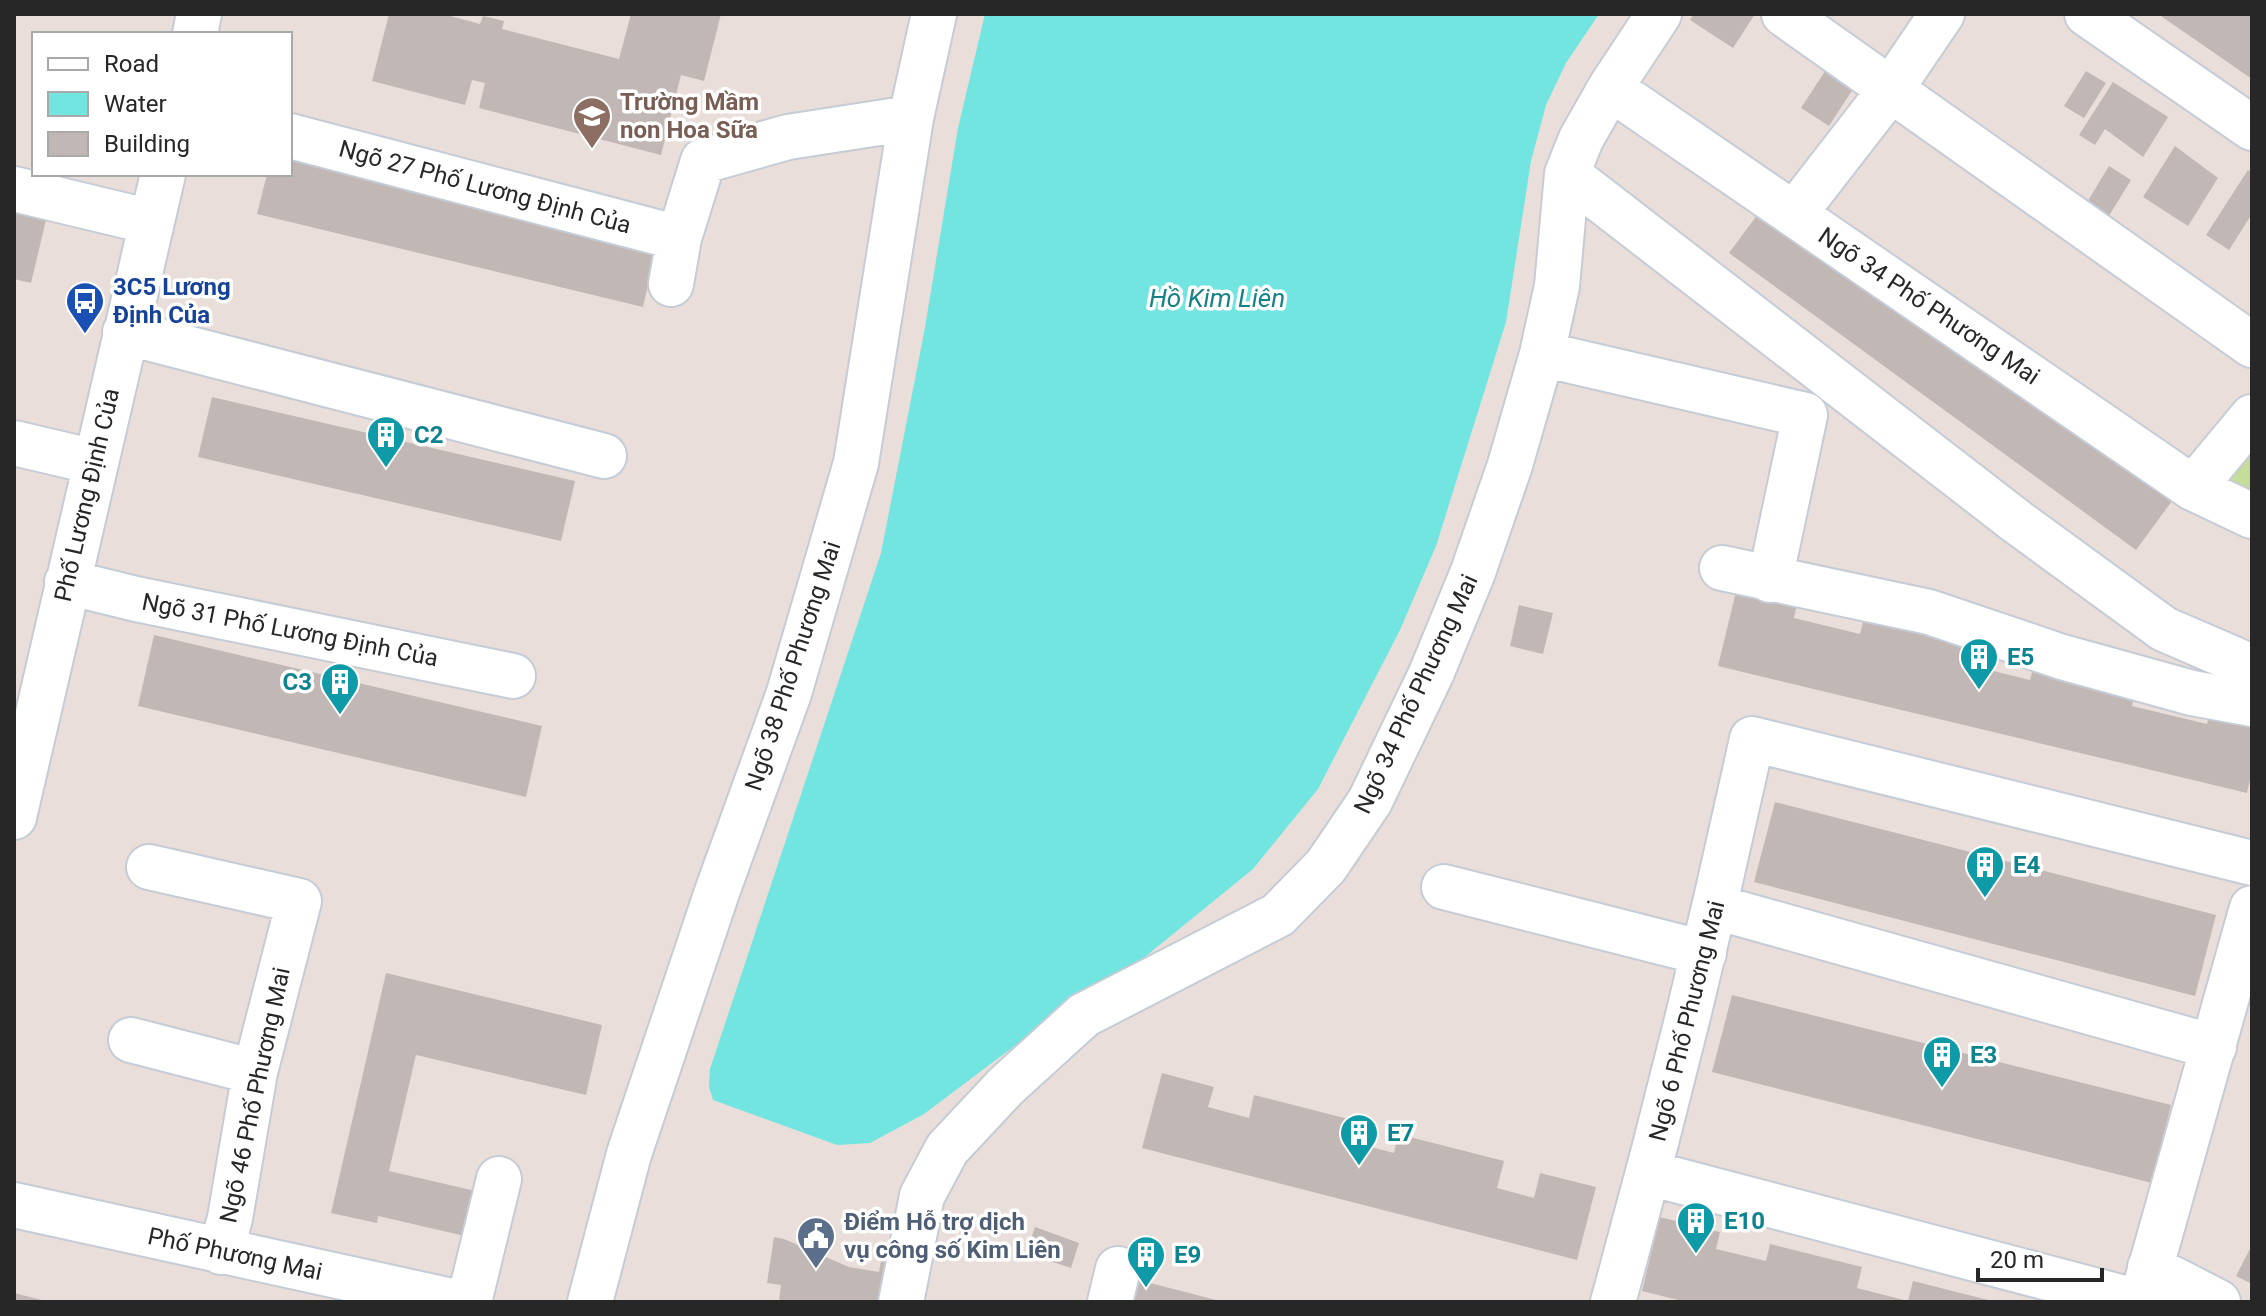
<svg xmlns="http://www.w3.org/2000/svg" width="2266" height="1316" font-family="Roboto,sans-serif">
<rect width="100%" height="100%" fill="#e9ded9"/>
<path fill="#c5dd99" d="M 2252,432 L 2252,509 L 2210,485 Z"/>
<path fill="#72e5e1" d="M 985,14 L 1599,14 L 1566,63 L 1546,105 L 1531,161 L 1506,322 L 1436,546 L 1400,630 L 1318,789 L 1253,869 L 1146,956 L 1033,1032 L 924,1114 L 870,1143 L 837,1145 L 713,1100 L 709,1087 L 710,1069 L 881,553 L 924,333 L 958,128 Z"/>
<path fill="#c1b8b6" d="M 389,14 L 443,14 L 480,24 L 483,16 L 504,21 L 502,29 L 619,59 L 631,14 L 721,14 L 704,81 L 681,75 L 661,155 L 479,108 L 485,83 L 472,80 L 465,105 L 372,81 Z
M 1694,14 L 1755,14 L 1733,48 L 1690,20 Z
M 2158,14 L 2252,14 L 2252,79 Z
M 1829,65 L 1857,83 L 1829,126 L 1801,108 Z
M 2086,71 L 2106,83 L 2084,118 L 2064,106 Z
M 2113,82 L 2168,117 L 2143,157 L 2105,129 L 2095,145 L 2079,135 Z
M 2175,146 L 2218,178 L 2188,226 L 2143,197 Z
M 290,149 L 659,237 L 643,307 L 257,214 L 267,174 L 290,174 Z
M 2109,166 L 2131,180 L 2102,227 L 2080,214 Z
M 2248,170 L 2252,173 L 2252,214 L 2229,250 L 2206,235 Z
M 1766,203 L 2172,501 L 2136,550 L 1729,253 Z
M 14,204 L 48,212 L 31,283 L 14,279 Z
M 212,397 L 575,481 L 561,541 L 198,457 Z
M 1740,575 L 1800,589 L 1794,618 L 1860,634 L 1866,610 L 1968,634 L 1961,663 L 2030,680 L 2036,657 L 2137,681 L 2132,706 L 2207,724 L 2212,702 L 2252,711 L 2252,770 L 2247,793 L 1718,666 Z
M 1519,605 L 1553,613 L 1543,654 L 1510,646 Z
M 154,635 L 542,726 L 526,797 L 138,706 Z
M 1775,802 L 2216,915 L 2195,996 L 1754,882 Z
M 386,973 L 602,1025 L 586,1095 L 416,1055 L 389,1171 L 480,1192 L 469,1237 L 378,1216 L 377,1223 L 331,1213 Z
M 1732,995 L 2171,1105 L 2152,1183 L 1712,1072 Z
M 1162,1073 L 1214,1087 L 1208,1107 L 1249,1118 L 1254,1095 L 1360,1122 L 1355,1143 L 1394,1153 L 1398,1134 L 1504,1161 L 1497,1188 L 1534,1198 L 1540,1173 L 1596,1187 L 1577,1260 L 1142,1148 Z
M 1660,1217 L 1720,1232 L 1716,1249 L 1766,1261 L 1770,1244 L 1862,1267 L 1857,1288 L 1908,1301 L 1913,1281 L 1996,1302 L 1686,1302 L 1642,1291 Z
M 1035,1227 L 1079,1243 L 1071,1268 L 1026,1253 Z
M 774,1237 L 784,1239 L 849,1267 L 879,1272 L 882,1255 L 895,1257 L 888,1298 L 878,1302 L 779,1302 L 781,1285 L 767,1283 Z
M 2252,1245 L 2252,1284 L 2236,1276 Z
M 1123,1276 L 1220,1301 L 1219,1302 L 1116,1302 Z
M 14,1293 L 46,1301 L 46,1302 L 14,1302 Z"/>
<g fill="none" stroke-linecap="round" stroke-linejoin="round">
<defs>
<path id="minor" d="M 1784,14 L 2252,345
M 2087,14 L 2252,128
M 195,34 L 199,14
M 1610,88 L 2193,488 L 2252,516
M 290,136 L 679,238
M 1567,174 L 2016,521 L 2164,629 L 2252,667
M 14,189 L 151,222
M 1794,214 L 1891,89 L 1942,14
M 671,284 L 679,238 L 703,161 L 788,137 L 911,118
M 125,332 L 604,456
M 1542,354 L 1805,415 L 1770,580
M 14,443 L 95,462
M 2193,488 L 2252,417
M 1722,568 L 1929,612 L 2062,657 L 2192,693 L 2252,704
M 67,582 L 136,599 L 513,676
M 14,817 L 163,174
M 149,867 L 299,901 L 255,1072 L 230,1218 L 221,1252
M 1444,887 L 1704,953
M 1716,907 L 2214,1047
M 131,1040 L 255,1072
M 1649,1173 L 2139,1302
M 14,1205 L 456,1302
M 2150,1267 L 2218,1302
M 469,1302 L 499,1179
M 590,1302 L 629,1154 L 717,892 L 789,693 L 856,463 L 911,118 L 934,14
M 901,1302 L 922,1196 L 947,1149 L 1006,1086 L 1084,1015 L 1278,915 L 1326,866 L 1370,801 L 1431,674 L 1473,572 L 1510,465 L 1542,354 L 1557,286 L 1567,174 L 1581,139 L 1610,88 L 1659,14
M 1110,1302 L 1118,1269
M 1613,1302 C 1665,1115 1711,929 1752,739 L 2252,863
M 2141,1302 L 2252,908"/>
</defs>
<use href="#minor" stroke="#c5ccd5" stroke-width="48"/>
<use href="#minor" stroke="#fff" stroke-width="44"/>
</g>
<defs>
<symbol id="school-pin" viewBox="-11 -11 22 30"><path d="M0 17L-7.5 6A9.5 9.5 0 1 1 7.5 6Z" fill="#8d6e63" stroke="#fff"/><path d="M0-5L7-2L0 1L-7-2ZM-4 1L0 2.5L4 1V4Q0 6-4 4Z" fill="#fff"/></symbol>
<symbol id="bus-pin" viewBox="-11 -11 22 30"><path d="M0 17L-7.5 6A9.5 9.5 0 1 1 7.5 6Z" fill="#1a4fb4" stroke="#fff"/><path d="M-5-6H5V4H4V6H2V4H-2V6H-4V4H-5ZM-3.5-4V0h7V-4ZM-3.5 1.2v1.5H-2V1.2ZM2 1.2v1.5H3.5V1.2Z" fill="#fff"/></symbol>
<symbol id="building-pin" viewBox="-11 -11 22 30"><path d="M0 17L-7.5 6A9.5 9.5 0 1 1 7.5 6Z" fill="#0f9aa8" stroke="#fff"/><path d="M-4-6H4V6H1V3H-1V6H-4ZM-2.5-4.3h1.7v1.8h-1.7ZM.8-4.3h1.7v1.8H.8ZM-2.5-1h1.7V.8h-1.7ZM.8-1h1.7V.8H.8Z" fill="#fff"/></symbol>
<symbol id="civic-pin" viewBox="-11 -11 22 30"><path d="M0 17L-7.5 6A9.5 9.5 0 1 1 7.5 6Z" fill="#5c6f8a" stroke="#fff"/><path d="M-.6-6.5H3V-4.5H.6V-3L4-1V1h2V6H-6V1h2V-1L-.6-3ZM-1.2 2.5V6h2.4V2.5Z" fill="#fff"/></symbol>
</defs>
<g fill-rule="evenodd">
<use href="#school-pin" x="570" y="94" width="44" height="60"/>
<use href="#bus-pin" x="63" y="279" width="44" height="60"/>
<use href="#building-pin" x="364" y="413" width="44" height="60"/>
<use href="#building-pin" x="1957" y="635" width="44" height="60"/>
<use href="#building-pin" x="318" y="660" width="44" height="60"/>
<use href="#building-pin" x="1963" y="843" width="44" height="60"/>
<use href="#building-pin" x="1920" y="1033" width="44" height="60"/>
<use href="#building-pin" x="1337" y="1111" width="44" height="60"/>
<use href="#building-pin" x="1674" y="1199" width="44" height="60"/>
<use href="#civic-pin" x="794" y="1214" width="44" height="60"/>
<use href="#building-pin" x="1124" y="1233" width="44" height="60"/>
</g>
<g text-anchor="middle" stroke-width="7" stroke-linejoin="round" paint-order="stroke">
<g font-size="24" font-weight="bold" fill="#785e54" stroke="#fff" text-anchor="start">
<text x="620" y="110">Trường Mầm<tspan x="620" dy="28">non Hoa Sữa</tspan></text>
</g>
<g font-size="24" fill="#272727" stroke="#fff">
<text transform="translate(485 187) rotate(15)" y="8">Ngõ 27 Phố Lương Định Của</text>
<text transform="translate(1929 306) rotate(34)" y="8">Ngõ 34 Phố Phương Mai</text>
<text transform="translate(87 495) rotate(-77)" y="8">Phố Lương Định Của</text>
<text transform="translate(290 630) rotate(11)" y="8">Ngõ 31 Phố Lương Định Của</text>
<text transform="translate(793 666) rotate(-72)" y="8">Ngõ 38 Phố Phương Mai</text>
<text transform="translate(1416 694) rotate(-65)" y="8">Ngõ 34 Phố Phương Mai</text>
<text transform="translate(1687 1021) rotate(-76)" y="8">Ngõ 6 Phố Phương Mai</text>
<text transform="translate(255 1095) rotate(-78)" y="8">Ngõ 46 Phố Phương Mai</text>
<text transform="translate(235 1254) rotate(12)" y="8">Phố Phương Mai</text>
</g>
<g font-size="24" font-weight="bold" fill="#164399" stroke="#fff" text-anchor="start">
<text x="113" y="295">3C5 Lương<tspan x="113" dy="28">Định Của</tspan></text>
</g>
<g font-size="24" font-weight="bold" fill="#0d838f" stroke="#fff" text-anchor="start">
<text x="414" y="443">C2</text>
<text x="2007" y="665">E5</text>
<text x="312" y="690" text-anchor="end">C3</text>
<text x="2013" y="873">E4</text>
<text x="1970" y="1063">E3</text>
<text x="1387" y="1141">E7</text>
<text x="1724" y="1229">E10</text>
<text x="1174" y="1263">E9</text>
</g>
<g font-size="24" font-weight="bold" fill="#4e5e75" stroke="#fff" text-anchor="start">
<text x="844" y="1230">Điểm Hỗ trợ dịch<tspan x="844" dy="28">vụ công số Kim Liên</tspan></text>
</g>
<g font-size="26" font-style="italic" fill="#168287" stroke="#fff">
<text x="1217" y="307">Hồ Kim Liên</text>
</g>
</g>
<rect width="2266" height="1316" fill="none" stroke="#272727" stroke-width="32"/>
<rect x="32" y="32" width="260" height="144" fill="#ffffff" stroke="#a9a9a9" stroke-width="2"/>
<rect x="48" y="58" width="40" height="12" fill="#ffffff" stroke="#a9a9a9" stroke-width="2"/>
<text x="104" y="72" font-size="24" fill="#272727">Road</text>
<rect x="48" y="92" width="40" height="24" fill="#72e5e1" stroke="#a9a9a9" stroke-width="2"/>
<text x="104" y="112" font-size="24" fill="#272727">Water</text>
<rect x="48" y="132" width="40" height="24" fill="#c1b8b6" stroke="#a9a9a9" stroke-width="2"/>
<text x="104" y="152" font-size="24" fill="#272727">Building</text>
<path d="M1978 1268v12h124v-12" fill="none" stroke="#272727" stroke-width="4"/>
<text x="1990" y="1268" font-size="24" fill="#272727" stroke="#ffffff" stroke-width="6" paint-order="stroke">20 m</text>
</svg>
